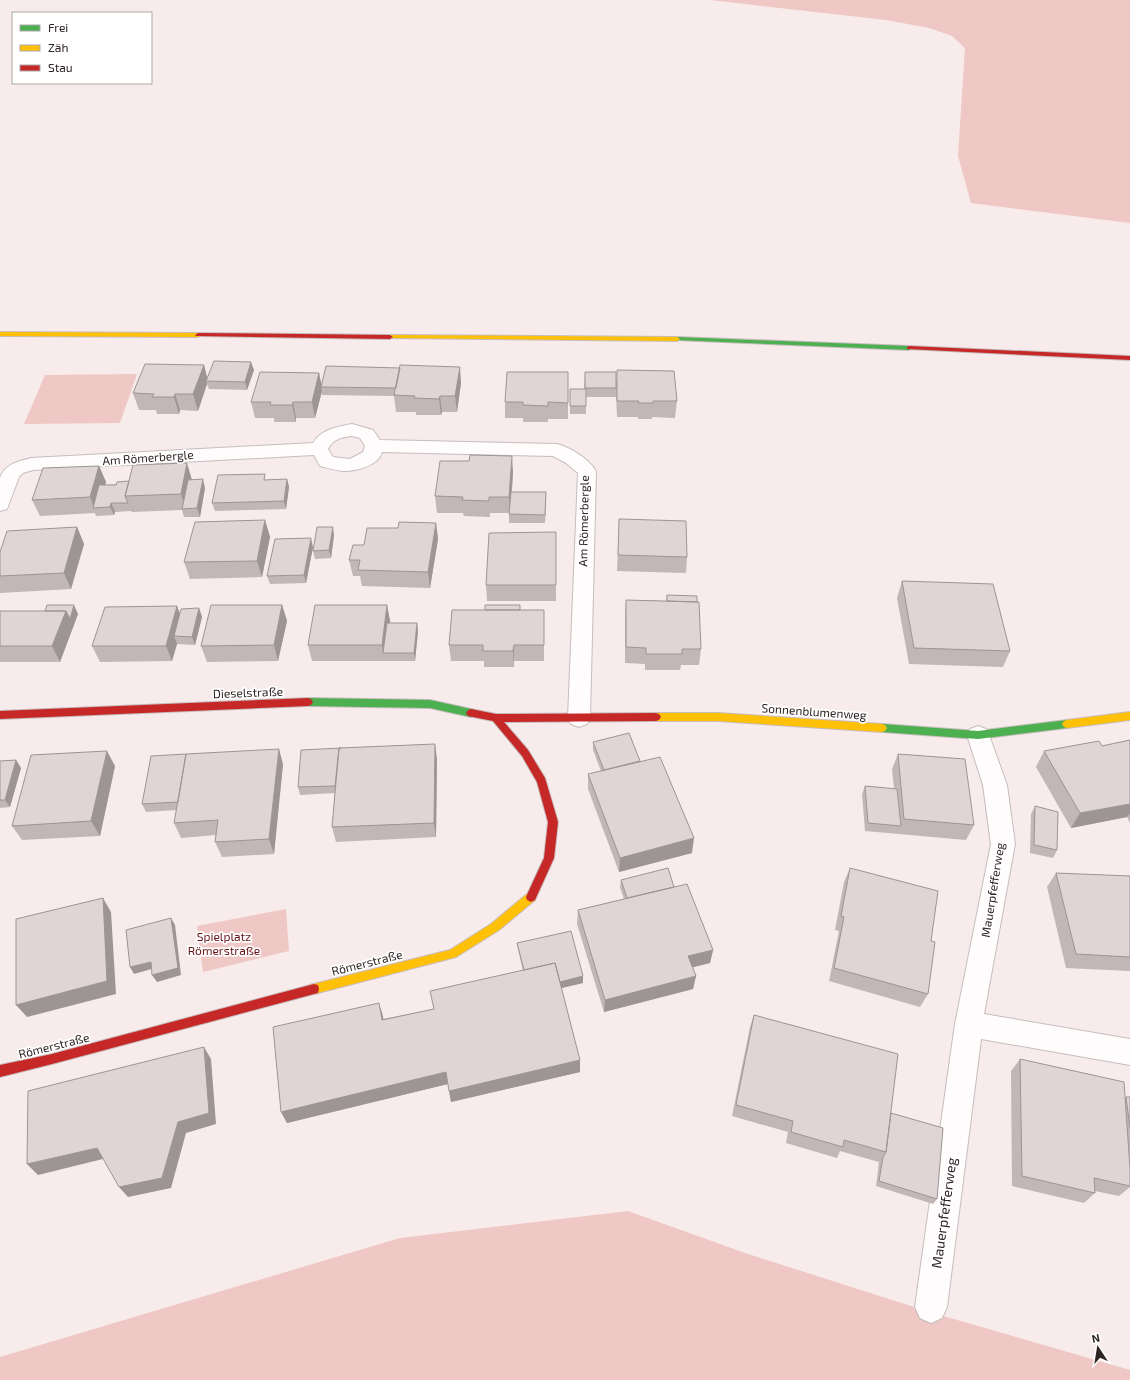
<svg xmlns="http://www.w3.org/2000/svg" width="1130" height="1380" font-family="'Exo 2',sans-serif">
<rect width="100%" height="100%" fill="#f7eceb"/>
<path fill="#efc7c4" d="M 710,0 L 1130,0 L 1130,223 L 971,203 L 958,156 L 965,48 L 952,36 L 929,28 L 886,20 Z
M 137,374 L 120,423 L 24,424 L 45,375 Z
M 286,909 L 289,951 L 203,972 L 197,926 Z
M 628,1211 L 748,1254 L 933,1313 L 1130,1370 L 1130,1380 L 0,1380 L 0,1357 L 400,1238 Z"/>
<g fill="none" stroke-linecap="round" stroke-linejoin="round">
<defs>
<path id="lane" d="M 352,424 L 373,430 L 380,440 L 557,444 C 571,448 588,458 596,471 L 590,718 L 587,724 L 579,727 L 571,724 L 568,718 L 578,473 L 566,463 L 553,456 L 382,452 C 379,465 357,471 345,471 C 337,471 328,468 320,466 L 314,455 L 33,470 L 23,473 L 19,477 L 7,509 L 0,511 L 0,478 C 5,464 17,462 31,458 L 313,443 C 322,429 336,427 352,424 ZM 352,436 L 360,438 L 365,446 L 363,452 L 350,459 L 333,457 L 328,449 C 333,439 342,437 352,436 Z
M 978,726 L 986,729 L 989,735 L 1007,785 L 1015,844 L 984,1014 L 1130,1039 L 1130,1065 L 981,1039 L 947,1307 L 942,1318 L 931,1323 L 920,1318 L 915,1307 L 955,1024 L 991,844 L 983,785 L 967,735 L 970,729 Z"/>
<path id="fast" d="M 677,337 L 909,346 L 912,348 L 909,350 L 675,340 L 675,338 Z
M 308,698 L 430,700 L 471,709 L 474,710 L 476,713 L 474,716 L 471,717 L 430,708 L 308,706 L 305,705 L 303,702 L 305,699 Z
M 1067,720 L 1070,721 L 1072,724 L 1070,727 L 1067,728 L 978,739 L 882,732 L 879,731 L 877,728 L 879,725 L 882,724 L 978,731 Z"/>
<path id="slow" d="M 0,332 L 198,333 L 201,335 L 198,337 L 0,336 Z
M 390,335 L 677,337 L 680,339 L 677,341 L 388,338 L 387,337 Z
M 1130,712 L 1130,720 L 1067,728 L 1064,727 L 1062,724 L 1064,721 L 1067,720 Z
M 656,713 L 718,713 L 882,724 L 885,725 L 887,728 L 885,731 L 882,732 L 718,721 L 656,721 L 653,720 L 651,717 L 653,714 Z
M 531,892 L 535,894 L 536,897 L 535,900 L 499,930 L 456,957 L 314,994 L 310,993 L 309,989 L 310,985 L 450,950 L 491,924 L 527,894 Z"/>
<path id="jam" d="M 198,333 L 390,335 L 393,337 L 390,339 L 196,336 L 195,335 Z
M 909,346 L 1130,356 L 1130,360 L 907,349 L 907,347 Z
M 308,698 L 311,699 L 313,702 L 311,705 L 308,706 L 0,719 L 0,711 Z
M 471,709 L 496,714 L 656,713 L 659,714 L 661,717 L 659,720 L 656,721 L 504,722 L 528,750 L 545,778 L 558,822 L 554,858 L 535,900 L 531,902 L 527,900 L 526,897 L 544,858 L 548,822 L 537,782 L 522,756 L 493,721 L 468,716 L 466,713 L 468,710 Z
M 314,984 L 318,985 L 319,989 L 318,993 L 314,994 L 52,1064 L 0,1077 L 0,1065 L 52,1054 Z"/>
</defs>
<use href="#lane" stroke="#c7bdbc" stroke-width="2"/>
<use href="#fast" stroke="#c7bdbc" stroke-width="2"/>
<use href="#slow" stroke="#c7bdbc" stroke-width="2"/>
<use href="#jam" stroke="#c7bdbc" stroke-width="2"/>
<use href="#lane" fill="#fefcfc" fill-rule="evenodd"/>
<use href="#fast" fill="#4caf50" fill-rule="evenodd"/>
<use href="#slow" fill="#ffc107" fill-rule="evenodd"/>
<use href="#jam" fill="#c62828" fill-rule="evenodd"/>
</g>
<path fill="#c0b7b6" d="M 204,365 L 207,378 L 254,370 L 247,390 L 209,389 L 207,384 L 198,411 L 180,410 L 179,414 L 157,414 L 156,410 L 139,410 L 133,393 Z
M 568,372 L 568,419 L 548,419 L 548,422 L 523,422 L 523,418 L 505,418 L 505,402 Z
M 585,372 L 677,401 L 675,418 L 652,417 L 652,419 L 638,419 L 638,417 L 617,417 L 616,394 L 616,397 L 586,397 L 586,414 L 570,414 L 570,389 L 584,389 Z
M 319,373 L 321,384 L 461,383 L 457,412 L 442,412 L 441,415 L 416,415 L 416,412 L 396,412 L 394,396 L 322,395 L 322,391 L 315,418 L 296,418 L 296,422 L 274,422 L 274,418 L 255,418 L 251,402 Z
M 99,466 L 106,482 L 105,485 L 192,480 L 205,488 L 200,517 L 184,517 L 182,510 L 132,512 L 131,511 L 115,512 L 114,515 L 96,516 L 95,513 L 40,516 L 32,500 Z
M 513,472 L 512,492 L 546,492 L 545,523 L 509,523 L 509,513 L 490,513 L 490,517 L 464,516 L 463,513 L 437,513 L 435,496 Z
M 287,479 L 289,487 L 286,509 L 215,511 L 212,503 L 266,480 Z
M 619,519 L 687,557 L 686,573 L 617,571 Z
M 265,520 L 270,537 L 262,577 L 190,579 L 184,562 Z
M 436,523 L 438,539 L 430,588 L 362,586 L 360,576 L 353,576 L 349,560 L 364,545 L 398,528 Z
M 77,527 L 84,544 L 71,589 L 0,593 L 0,552 Z
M 556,532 L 556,601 L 487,601 L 486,585 Z
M 334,535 L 331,558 L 315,559 L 313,551 Z
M 313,547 L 306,583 L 270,584 L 267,576 Z
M 902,581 L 1010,651 L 1003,667 L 909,664 L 897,598 Z
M 667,595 L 701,649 L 699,665 L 681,665 L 680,670 L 645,670 L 645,664 L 625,663 L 625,616 L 626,600 L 666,601 Z
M 282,605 L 287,621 L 278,661 L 207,662 L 201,646 Z
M 387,605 L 390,621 L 390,623 L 417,623 L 418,631 L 415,661 L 312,661 L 308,645 Z
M 177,606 L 180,615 L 199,608 L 202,617 L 195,645 L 177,644 L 172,661 L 100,662 L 92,646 Z
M 520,610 L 544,626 L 544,661 L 514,661 L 514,667 L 484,667 L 484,661 L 451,661 L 449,645 Z
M 0,611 L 78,614 L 60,662 L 0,662 Z
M 1130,740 L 1130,823 L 1127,817 L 1071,828 L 1036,767 L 1044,751 L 1102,746 Z
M 593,742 L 640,761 L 692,853 L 619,872 L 588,789 L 588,774 L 601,771 L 593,750 Z
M 898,754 L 974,825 L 966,840 L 865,831 L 862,794 L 865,786 L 894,789 L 892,769 Z
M 437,759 L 436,837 L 336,842 L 332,827 L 335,793 L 300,795 L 298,787 Z
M 16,760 L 21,768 L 10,807 L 0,808 L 0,761 Z
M 283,764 L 274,854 L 222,857 L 215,842 L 216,835 L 181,838 L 174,823 L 177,810 L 146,812 L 142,804 Z
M 115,766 L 100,836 L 22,840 L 12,826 Z
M 1035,806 L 1057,850 L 1053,858 L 1030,853 L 1031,814 Z
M 850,868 L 931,941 L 928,994 L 920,1007 L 829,981 L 839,931 L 835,930 L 844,882 Z
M 1056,873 L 1130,876 L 1130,971 L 1066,968 L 1047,887 Z
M 621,880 L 674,887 L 713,950 L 710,963 L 693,967 L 696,976 L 693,989 L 604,1012 L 577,924 L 578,910 L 624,899 L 620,887 Z
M 517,943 L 583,983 L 561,988 L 580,1060 L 580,1072 L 451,1102 L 448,1084 L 287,1123 L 281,1112 L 383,1016 L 383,1019 L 434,1009 L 523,971 L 518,949 Z
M 754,1015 L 891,1113 L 937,1199 L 933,1204 L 876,1186 L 879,1162 L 840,1151 L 837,1158 L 786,1143 L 788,1132 L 732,1116 L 750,1027 Z
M 1020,1059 L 1125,1098 L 1126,1097 L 1130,1097 L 1130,1187 L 1119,1196 L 1095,1191 L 1095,1193 L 1084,1203 L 1012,1186 L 1011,1071 Z"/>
<path fill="#9c9594" d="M 251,362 L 254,370 L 247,390 L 245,382 Z
M 204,365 L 208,381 L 206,381 L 207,384 L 198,411 L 193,394 Z
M 460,367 L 461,383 L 457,412 L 455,396 Z
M 319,373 L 322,387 L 321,387 L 322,391 L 315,418 L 312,402 Z
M 175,394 L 180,410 L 179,414 L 174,397 Z
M 440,396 L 442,412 L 441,415 L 439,399 Z
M 293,402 L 296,418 L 296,422 L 292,405 Z
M 512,456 L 513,472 L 510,513 L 509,497 Z
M 187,463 L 192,480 L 186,509 L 181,494 Z
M 99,466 L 106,482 L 99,507 L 94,508 L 90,497 Z
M 203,479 L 205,488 L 200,517 L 197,508 Z
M 287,479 L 289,487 L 286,509 L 284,501 Z
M 546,492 L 546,500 L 545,523 L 545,515 Z
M 111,503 L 115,512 L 114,515 L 110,507 Z
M 265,520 L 270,537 L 262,577 L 257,561 Z
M 436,523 L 438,539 L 430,588 L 428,572 Z
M 77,527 L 84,544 L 71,589 L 64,573 Z
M 333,527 L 334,535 L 331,558 L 329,550 Z
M 311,538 L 313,547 L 306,583 L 304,575 Z
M 74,605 L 78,614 L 60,662 L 52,646 L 66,611 Z
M 282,605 L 287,621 L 278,661 L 274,645 Z
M 387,605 L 390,621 L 386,653 L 383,653 L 382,645 Z
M 177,606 L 183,622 L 174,636 L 177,644 L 172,661 L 166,646 Z
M 199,608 L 202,617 L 195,645 L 192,637 Z
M 417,623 L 418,631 L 415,661 L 414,653 Z
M 514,645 L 514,667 L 513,651 Z
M 435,744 L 437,759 L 436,837 L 434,823 Z
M 279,749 L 283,764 L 274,854 L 269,839 Z
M 107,751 L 115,766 L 100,836 L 91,821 Z
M 16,760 L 21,768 L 10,807 L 5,800 Z
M 1130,804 L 1130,813 L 1127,817 L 1071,828 L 1080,813 Z
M 694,838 L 692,853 L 619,872 L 620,858 Z
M 103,898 L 111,912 L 116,994 L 27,1017 L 16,1005 Z
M 171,918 L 175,925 L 181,975 L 157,982 L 152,975 Z
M 713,950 L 710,963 L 686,969 L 688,956 Z
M 151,962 L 155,968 L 134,974 L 130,967 Z
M 583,976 L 583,983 L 558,989 L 558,982 Z
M 696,976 L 693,989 L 604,1012 L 605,1000 Z
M 379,1003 L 383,1016 L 385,1032 L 382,1020 Z
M 204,1047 L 211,1059 L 216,1124 L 186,1133 L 171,1188 L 128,1197 L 119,1187 L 178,1122 Z
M 580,1060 L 580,1072 L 451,1102 L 449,1091 Z
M 446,1072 L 448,1084 L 287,1123 L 281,1112 Z
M 97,1148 L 107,1158 L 38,1175 L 27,1164 Z"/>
<path fill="#dfd5d4" stroke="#9c9594" d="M 214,361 L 251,362 L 245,382 L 206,381 Z
M 145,364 L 204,365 L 193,394 L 175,394 L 174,397 L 152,397 L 154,394 L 133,393 Z
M 400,365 L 460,367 L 455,396 L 440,396 L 439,399 L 414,398 L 415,396 L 394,395 Z
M 326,366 L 400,368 L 396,388 L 321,387 Z
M 617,370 L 674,371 L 677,401 L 653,401 L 653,403 L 638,403 L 639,401 L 617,401 Z
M 260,372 L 319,373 L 312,402 L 293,402 L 292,405 L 270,405 L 271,402 L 251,402 Z
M 507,372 L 568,372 L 568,403 L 548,402 L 548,406 L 523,405 L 523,402 L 505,402 Z
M 585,372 L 616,372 L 616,388 L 585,388 Z
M 570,389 L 586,389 L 586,406 L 570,406 Z
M 470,455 L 512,456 L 509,497 L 489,497 L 489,501 L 462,500 L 463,497 L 435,496 L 440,461 L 469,461 Z
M 187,463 L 181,494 L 125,496 L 133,465 Z
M 99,466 L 90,497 L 32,500 L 43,468 Z
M 265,474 L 264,480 L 287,479 L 284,501 L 212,503 L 218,475 Z
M 203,479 L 197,508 L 182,509 L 188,480 Z
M 129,481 L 125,496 L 128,503 L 111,503 L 110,507 L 93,508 L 99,485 L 116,485 L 117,482 Z
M 511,492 L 546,492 L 545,515 L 509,514 Z
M 619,519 L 686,521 L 687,557 L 618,555 Z
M 265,520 L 257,561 L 184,562 L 195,522 Z
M 399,522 L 436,523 L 428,572 L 358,570 L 360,560 L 349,560 L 353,545 L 364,545 L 367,528 L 398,528 Z
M 77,527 L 64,573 L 0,576 L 0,552 L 7,531 Z
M 317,527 L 333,527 L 329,550 L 313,551 Z
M 556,532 L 556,585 L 486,585 L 489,533 Z
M 311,538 L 304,575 L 267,576 L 275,539 Z
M 902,581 L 993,584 L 1010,651 L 914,648 Z
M 667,595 L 697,596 L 697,602 L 667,601 Z
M 626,600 L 699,602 L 701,649 L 682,649 L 682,654 L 646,654 L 646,648 L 626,647 Z
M 47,605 L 74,605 L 70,619 L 66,611 L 45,611 Z
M 211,605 L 282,605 L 274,645 L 201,646 Z
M 315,605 L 387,605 L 382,645 L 308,645 Z
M 485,605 L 520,605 L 520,610 L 485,610 Z
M 177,606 L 166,646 L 92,646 L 105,607 Z
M 199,608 L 192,637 L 174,636 L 181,609 Z
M 452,610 L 544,610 L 544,645 L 514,645 L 513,651 L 483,651 L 483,645 L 449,645 Z
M 0,611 L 66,611 L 52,646 L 0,646 Z
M 387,623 L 417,623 L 414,653 L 383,653 Z
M 629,733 L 640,761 L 604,770 L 593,742 Z
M 1130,740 L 1130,804 L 1080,813 L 1044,751 L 1099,741 L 1102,746 Z
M 435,744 L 434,823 L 332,827 L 339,748 Z
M 339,748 L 335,786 L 298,787 L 301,750 L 341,748 Z
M 279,749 L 269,839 L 215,842 L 218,820 L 174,823 L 186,754 Z
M 107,751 L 91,821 L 12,826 L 31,755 Z
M 186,754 L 178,802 L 142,804 L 151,756 Z
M 898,754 L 965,759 L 974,825 L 904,819 Z
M 660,757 L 694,838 L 620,858 L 588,774 Z
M 16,760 L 5,800 L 0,800 L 0,761 Z
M 865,786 L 897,789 L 901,826 L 868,823 Z
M 1035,806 L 1058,812 L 1057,850 L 1034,845 Z
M 668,868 L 674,887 L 627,898 L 621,880 Z
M 850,868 L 938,891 L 931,941 L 935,942 L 928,994 L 834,968 L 844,917 L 841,916 Z
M 1056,873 L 1130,876 L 1130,957 L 1076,954 Z
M 687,884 L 713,950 L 688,956 L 696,976 L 605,1000 L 578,910 Z
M 103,898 L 107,981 L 16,1005 L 16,919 Z
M 171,918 L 178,968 L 152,975 L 151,962 L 130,967 L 126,930 Z
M 571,931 L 583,976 L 560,982 L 555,963 L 524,970 L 517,943 Z
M 555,963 L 580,1060 L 449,1091 L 446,1072 L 281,1112 L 273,1027 L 379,1003 L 382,1020 L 434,1009 L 430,991 Z
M 754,1015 L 898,1054 L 886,1152 L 844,1140 L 843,1147 L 791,1132 L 793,1121 L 736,1105 Z
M 204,1047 L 209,1113 L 178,1122 L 162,1178 L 119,1187 L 97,1148 L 27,1164 L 28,1091 Z
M 1020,1059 L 1124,1082 L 1130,1168 L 1130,1186 L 1094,1178 L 1095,1193 L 1022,1176 Z
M 1126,1097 L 1130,1097 L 1130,1128 Z
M 891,1113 L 943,1128 L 937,1199 L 879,1181 L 883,1157 L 886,1152 Z"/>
<g text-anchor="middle" stroke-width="3.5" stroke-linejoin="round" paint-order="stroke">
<g font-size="12" fill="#2e2423" stroke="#fff">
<text transform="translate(148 458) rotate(-4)" y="4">Am Römerbergle</text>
<text transform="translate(584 521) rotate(-89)" y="4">Am Römerbergle</text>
<text transform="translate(248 693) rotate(-2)" y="4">Dieselstraße</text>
<text transform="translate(814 712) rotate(4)" y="4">Sonnenblumenweg</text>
<text transform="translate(993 890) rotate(-81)" y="4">Mauerpfefferweg</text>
<text transform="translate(367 963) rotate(-14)" y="4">Römerstraße</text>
<text transform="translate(54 1046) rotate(-14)" y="4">Römerstraße</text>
</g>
<g font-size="12" fill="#681217" stroke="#fff">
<text x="224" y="941">Spielplatz<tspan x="224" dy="14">Römerstraße</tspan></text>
</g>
<g font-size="14" fill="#2e2423" stroke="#fff">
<text transform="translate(944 1213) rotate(-82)" y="5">Mauerpfefferweg</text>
</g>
</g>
<rect x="12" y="12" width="140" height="72" fill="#ffffff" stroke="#aba7a7"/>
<rect x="20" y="25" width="20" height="6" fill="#4caf50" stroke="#aba7a7"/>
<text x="48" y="32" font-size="12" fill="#2e2423">Frei</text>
<rect x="20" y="45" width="20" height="6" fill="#ffc107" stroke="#aba7a7"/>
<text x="48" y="52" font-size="12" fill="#2e2423">Zäh</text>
<rect x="20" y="65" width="20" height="6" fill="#c62828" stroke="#aba7a7"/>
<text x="48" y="72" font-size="12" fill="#2e2423">Stau</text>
<g transform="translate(1098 1348) rotate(348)" stroke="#ffffff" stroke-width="3" paint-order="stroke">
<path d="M0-3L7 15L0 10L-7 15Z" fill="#2e2423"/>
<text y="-6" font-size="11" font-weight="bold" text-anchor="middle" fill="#2e2423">N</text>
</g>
</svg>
